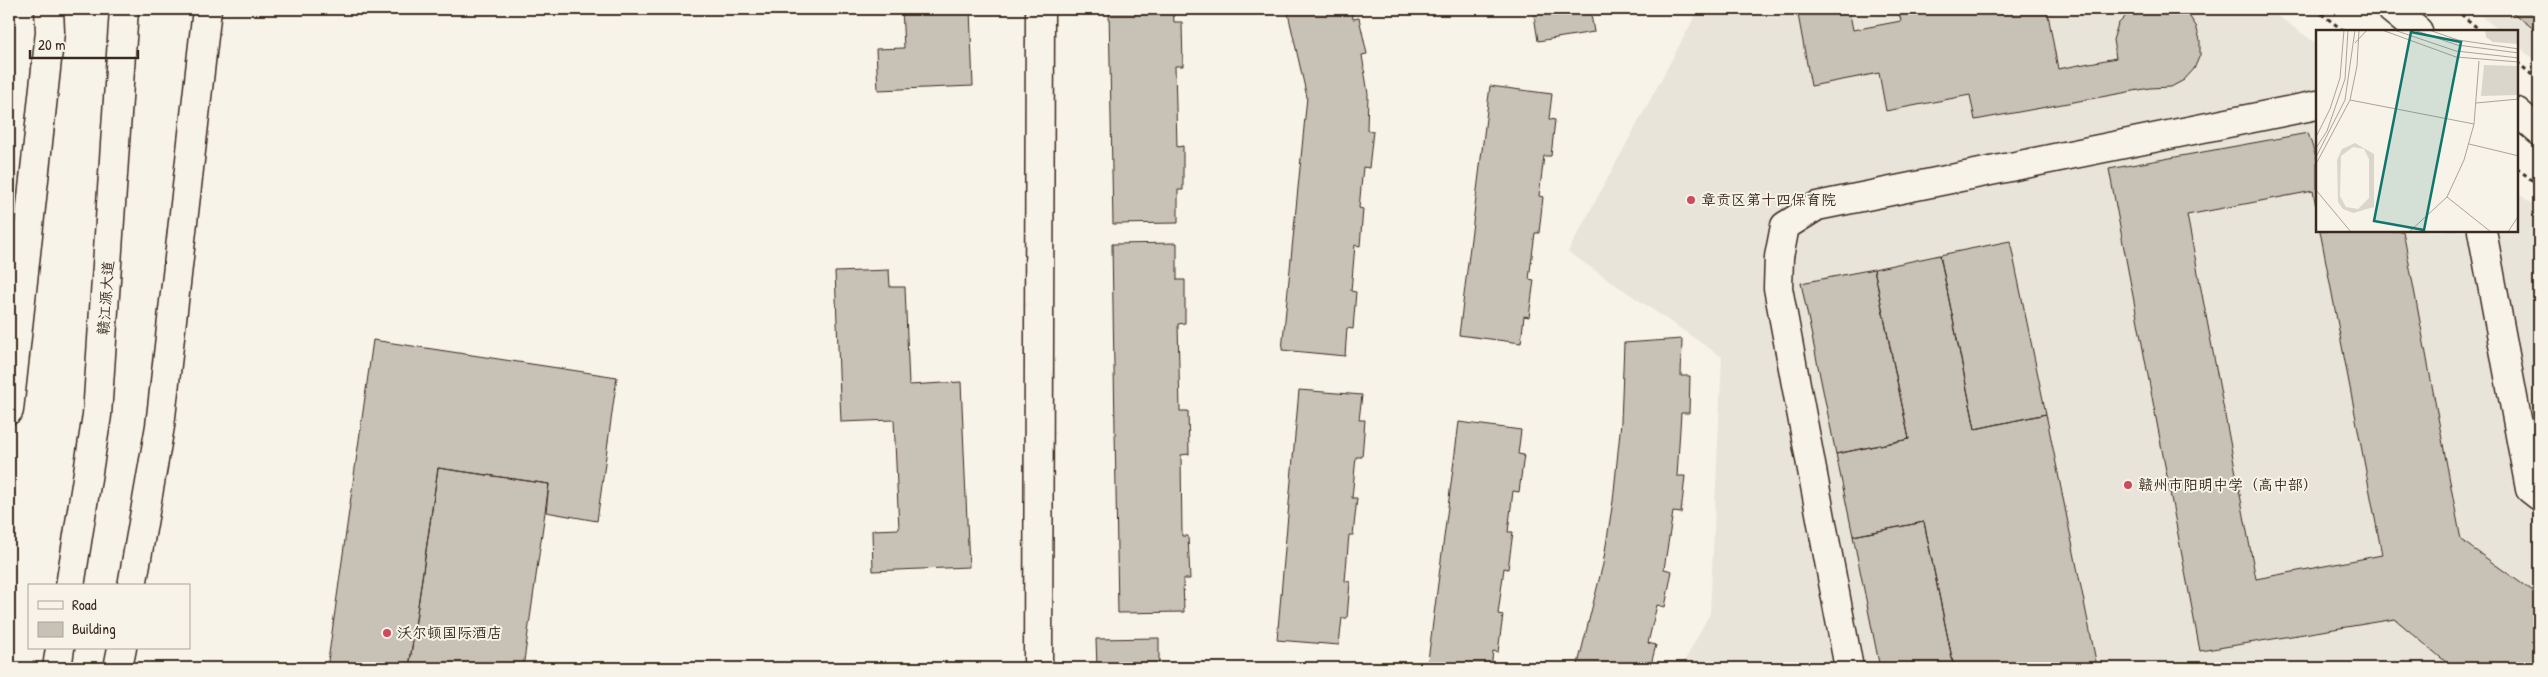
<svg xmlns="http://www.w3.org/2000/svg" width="2548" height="677" font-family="'Patrick Hand','LXGW WenKai TC',sans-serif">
<rect width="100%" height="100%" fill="#f7f3e8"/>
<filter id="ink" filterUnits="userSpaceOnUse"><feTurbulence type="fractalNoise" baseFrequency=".02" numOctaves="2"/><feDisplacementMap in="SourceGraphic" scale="10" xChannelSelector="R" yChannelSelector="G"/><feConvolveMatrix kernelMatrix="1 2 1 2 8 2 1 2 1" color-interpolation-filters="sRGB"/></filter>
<g filter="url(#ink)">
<path fill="#e9e4d9" d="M 1699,9 L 2268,9 L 2317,44 L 2317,231 L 2517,231 L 2517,192 L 2539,210 L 2539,668 L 1681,668 L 1710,613 L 1722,357 L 1568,252 Z
M 2472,9 L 2539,9 L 2539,64 L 2517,45 L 2517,31 L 2500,31 Z"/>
<path fill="#c8c1b6" stroke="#3b2a1e" d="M 902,9 L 970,9 L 973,86 L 878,90 L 876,49 L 904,48 Z
M 1109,9 L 1173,9 L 1174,22 L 1182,22 L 1183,66 L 1175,66 L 1177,147 L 1183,146 L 1183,190 L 1178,190 L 1178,223 L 1113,224 Z
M 1287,9 L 1351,9 L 1353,19 L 1359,18 L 1367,54 L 1362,55 L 1368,94 L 1367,130 L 1373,131 L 1369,168 L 1363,167 L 1359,208 L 1363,209 L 1360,246 L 1355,245 L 1351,291 L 1356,292 L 1353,329 L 1347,328 L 1345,356 L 1282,350 L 1307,97 Z
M 1533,9 L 1590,9 L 1594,32 L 1538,41 Z
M 1797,9 L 1849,9 L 1853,30 L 1901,21 L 1898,9 L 1987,9 L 1988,12 L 2005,9 L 2047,9 L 2058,69 L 2116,58 L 2113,40 L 2118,24 L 2133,9 L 2181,9 L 2188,14 L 2196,26 L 2200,40 L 2200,55 L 2194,69 L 2184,80 L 2171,87 L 2150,88 L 1975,120 L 1970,95 L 1886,111 L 1879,73 L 1811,86 Z
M 2508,9 L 2539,9 L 2539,33 Z
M 1490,86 L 1552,94 L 1549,119 L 1555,120 L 1551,156 L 1544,156 L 1539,196 L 1543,197 L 1539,233 L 1535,233 L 1529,279 L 1534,280 L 1529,317 L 1524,316 L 1521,343 L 1459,335 Z
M 2308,133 L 2317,160 L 2317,212 L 2313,191 L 2187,215 L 2256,579 L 2382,555 L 2320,231 L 2403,231 L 2461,540 L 2539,596 L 2539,668 L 2453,668 L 2395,619 L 2200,651 L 2109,169 Z
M 2010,241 L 2046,414 L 1975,429 L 1940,255 Z
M 1177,243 L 1177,280 L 1185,280 L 1185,323 L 1178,324 L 1180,411 L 1188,411 L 1189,454 L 1181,455 L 1182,536 L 1188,536 L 1190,579 L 1183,579 L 1184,612 L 1118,613 L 1112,244 Z
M 1940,255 L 1975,429 L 2046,414 L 2097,666 L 2087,668 L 1954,668 L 1924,522 L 1853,536 L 1836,454 L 1909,439 L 1874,269 Z
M 1874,269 L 1909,439 L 1836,454 L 1801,283 Z
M 889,270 L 890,287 L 905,287 L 909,385 L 961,382 L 969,567 L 873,571 L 872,530 L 899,529 L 894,420 L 841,422 L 835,272 Z
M 1682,339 L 1681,376 L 1690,376 L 1689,413 L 1681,413 L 1677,476 L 1685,476 L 1681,513 L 1673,512 L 1664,569 L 1672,571 L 1665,607 L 1657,605 L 1648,643 L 1656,645 L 1650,668 L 1577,668 L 1603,564 L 1613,501 L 1621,422 L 1624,343 Z
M 373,340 L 617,377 L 597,521 L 546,512 L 549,484 L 438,468 L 409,668 L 327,668 Z
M 1299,390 L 1362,395 L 1359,420 L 1365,420 L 1362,457 L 1356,457 L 1352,498 L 1357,498 L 1353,535 L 1349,535 L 1345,581 L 1350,582 L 1347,618 L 1342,618 L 1339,645 L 1277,640 Z
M 1459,422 L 1521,430 L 1518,454 L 1524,455 L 1519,492 L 1513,491 L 1508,532 L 1513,532 L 1508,569 L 1504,568 L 1498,614 L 1503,615 L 1498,652 L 1493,651 L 1491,668 L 1427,668 Z
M 438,468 L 549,484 L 523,668 L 409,668 Z
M 1924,522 L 1954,668 L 1880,668 L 1853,536 Z
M 1159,638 L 1159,668 L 1097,668 L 1096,639 Z"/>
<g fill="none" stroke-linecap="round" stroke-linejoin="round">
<defs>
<path id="minor" d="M 2391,9 L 2418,31
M 2517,112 L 2539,131
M 2482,231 L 2530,489 L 2539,496
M 132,586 L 160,426 L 207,9
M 118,668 L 122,648
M 1038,668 L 1040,9
M 1849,668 L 1778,288 L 1779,257 L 1785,226 L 1817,206 L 2317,105"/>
<path id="major" d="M 9,410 L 50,32 L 49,9
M 70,586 L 97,415 L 124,9
M 57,668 L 60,648"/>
</defs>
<use href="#minor" stroke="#3b2a1e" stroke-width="31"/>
<use href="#major" stroke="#3b2a1e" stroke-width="31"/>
<path stroke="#3b2a1e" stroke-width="3" stroke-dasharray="4 4" stroke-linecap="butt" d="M 2315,9 L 2344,31
M 2455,9 L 2481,31
M 2517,62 L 2539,81
M 2517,168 L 2539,186"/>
<use href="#minor" stroke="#f7f3e8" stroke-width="28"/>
<use href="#major" stroke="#f7f3e8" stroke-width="28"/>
</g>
</g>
<g fill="#d1495b" stroke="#f7f3e8" stroke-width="2">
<circle cx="1691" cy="200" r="5"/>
<circle cx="2128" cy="485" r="5"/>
<circle cx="387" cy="633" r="5"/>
</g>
<g text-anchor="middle" stroke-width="4" stroke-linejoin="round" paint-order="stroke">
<g font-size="15" fill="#3b2a1e" stroke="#f7f3e8" text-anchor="start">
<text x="1701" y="205">章贡区第十四保育院</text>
<text x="2138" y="490">赣州市阳明中学（高中部）</text>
<text x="397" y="638">沃尔顿国际酒店</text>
</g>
<g font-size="15" fill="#3b2a1e" stroke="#f7f3e8">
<text transform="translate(106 298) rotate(-86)" y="5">赣江源大道</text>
</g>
</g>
<g transform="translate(2316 30)">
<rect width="202" height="202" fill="#f7f3e8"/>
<path d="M 169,0 L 202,0 L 202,14 L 177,12 L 170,7 ZM 168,35 L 202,36 L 202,65 L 165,66 ZM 39,113 L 58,124 L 58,177 L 37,183 L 27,179 L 22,172 L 21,130 L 26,119 ZM 37,117 L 48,119 L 53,129 L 53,168 L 42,179 L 30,177 L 24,166 L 25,126 Z" fill="#dbd6cb" fill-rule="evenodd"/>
<path fill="none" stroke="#aca397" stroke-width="1" d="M 66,0 L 140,27 L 203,32M 78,0 L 140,21 L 203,28M 98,0 L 141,15 L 203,23M 113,0 L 142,10 L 203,19M 39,13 L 51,0M 34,70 L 158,94M 160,73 L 203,69M 0,107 L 14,79 L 24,48 L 28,0M 153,114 L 203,126M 0,118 L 11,101 L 29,49 L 32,0M 0,127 L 29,70 L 39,0M 0,134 L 34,70 L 41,36 L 43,0M 0,160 L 35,202M 131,167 L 175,202M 93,202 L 131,167 L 148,130 L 158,94 L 163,31M 192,202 L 203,185"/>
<path fill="#0f766e" fill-opacity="0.15" stroke="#0f766e" stroke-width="2.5" d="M 95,2 L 145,12 L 108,200 L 58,191 Z"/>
<rect width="202" height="202" fill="none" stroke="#3b2a1e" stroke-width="2.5"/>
</g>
<rect width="2548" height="677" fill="none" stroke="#f7f3e8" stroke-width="30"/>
<rect x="15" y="15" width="2518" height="647" fill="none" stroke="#3b2a1e" stroke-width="2" filter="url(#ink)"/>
<rect x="28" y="584" width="162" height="65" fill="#f7f3e8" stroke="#aca397"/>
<rect x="38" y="601" width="25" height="8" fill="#f7f3e8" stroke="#aca397"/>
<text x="72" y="610" font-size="15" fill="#3b2a1e">Road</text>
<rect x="38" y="622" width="25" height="15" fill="#c8c1b6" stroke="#aca397"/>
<text x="72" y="634" font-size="15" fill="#3b2a1e">Building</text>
<path d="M30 50v8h108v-8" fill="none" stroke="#3b2a1e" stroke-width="2.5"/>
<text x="38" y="50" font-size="15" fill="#3b2a1e" stroke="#f7f3e8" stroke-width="4" paint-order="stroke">20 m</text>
</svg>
